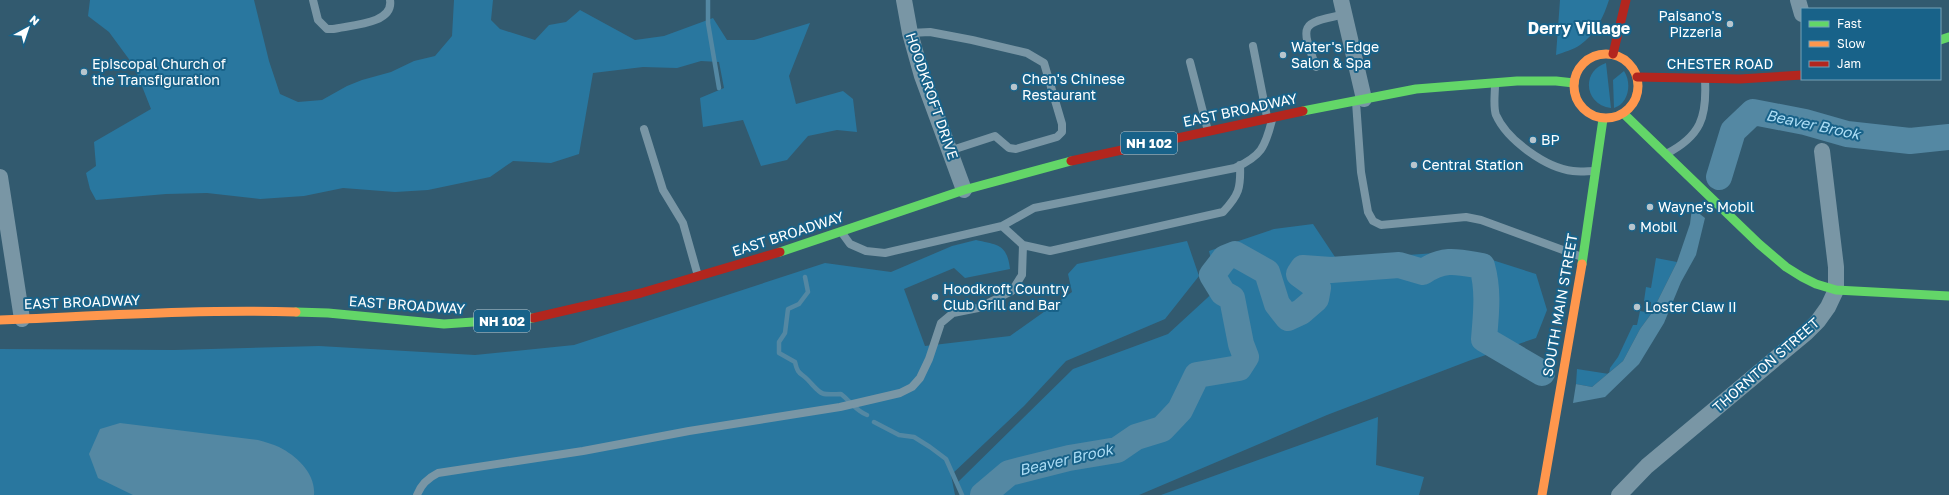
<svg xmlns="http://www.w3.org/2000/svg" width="1949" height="495" font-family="'Golos Text',sans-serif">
<rect width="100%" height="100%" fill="#325a6f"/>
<path fill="#29779f" d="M 90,0 L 254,0 L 269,61 L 280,94 L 298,102 L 322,100 L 347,86 L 362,80 L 391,72 L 414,61 L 435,56 L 452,36 L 454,0 L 493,0 L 491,20 L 500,29 L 535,40 L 549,25 L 566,22 L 580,10 L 635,40 L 664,36 L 713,18 L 727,40 L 754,40 L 810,23 L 789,76 L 796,104 L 843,91 L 853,99 L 857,132 L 837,130 L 808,136 L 787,160 L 761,166 L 743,120 L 703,127 L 700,98 L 724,88 L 719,62 L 701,61 L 677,68 L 643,67 L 593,73 L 579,154 L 551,163 L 513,161 L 490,177 L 428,190 L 395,192 L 343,188 L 304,196 L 260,199 L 207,193 L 166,194 L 96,200 L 90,189 L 86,173 L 96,166 L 94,142 L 151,109 L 134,66 L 109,32 L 88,16 Z
M 1560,0 L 1609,0 C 1604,16 1595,35 1580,45 C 1573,50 1564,52 1556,55 Z
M 1606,63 L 1611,108 C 1584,105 1581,71 1606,63 Z
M 1624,71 C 1632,83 1629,103 1614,108 L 1613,80 Z
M 1313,224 L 1337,260 L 1464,251 L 1536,274 L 1547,310 L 1536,338 L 1471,360 L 1327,415 L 1139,495 L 964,495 L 958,482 L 1073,369 L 1168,334 L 1218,288 L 1209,251 L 1274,229 Z
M 976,240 C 998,245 1007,244 1010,269 L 965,278 L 954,268 L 904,289 L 925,346 L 1010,336 L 1072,292 L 1068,274 L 1077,264 L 1187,241 L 1199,276 L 1165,319 L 1066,361 L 1024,406 L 951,475 L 955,495 L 0,495 L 0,349 L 174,350 L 319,346 L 475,355 L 574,345 L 825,263 L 891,272 L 952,246 Z
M 1656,258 L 1677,262 L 1651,314 L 1640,329 L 1623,361 L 1592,387 L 1576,384 L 1577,369 L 1609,374 L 1610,368 L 1618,357 L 1633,325 L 1637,325 L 1640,311 L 1650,313 L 1651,302 L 1644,301 L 1646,287 L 1651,288 Z
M 1378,417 L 1376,465 L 1424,477 L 1419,495 L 1161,495 Z"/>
<path fill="#5488a3" d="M 1692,208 L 1705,218 L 1696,255 L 1681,282 L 1664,323 L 1639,364 L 1605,397 L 1573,403 L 1576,384 L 1592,387 L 1623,361 L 1640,329 L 1651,314 L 1677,262 L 1690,224 Z
M 120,423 L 258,440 C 265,442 273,444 279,447 C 297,456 316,474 314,495 L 133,495 L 98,478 L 89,454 L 100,429 Z"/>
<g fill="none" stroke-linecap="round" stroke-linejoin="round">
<path stroke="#5488a3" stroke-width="4.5" d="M 708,0 L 708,23 L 719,88
M 805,277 L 808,292 L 799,304 L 788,309 L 785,333 L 779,342 L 779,353 L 795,362 C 798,375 800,372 808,380 C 822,395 819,395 841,394 C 850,401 856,411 867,415
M 874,422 L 899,435 L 914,437 L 930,447 L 946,459 L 962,495"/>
<path stroke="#5488a3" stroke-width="26" d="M 1719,177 L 1733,131 L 1753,112 L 1805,122 L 1847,134 L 1910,141 L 1949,137
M 983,495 L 1009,473 L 1069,458 L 1117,450 L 1136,437 L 1162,429 L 1180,410 L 1197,375 L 1239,368 L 1246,357 L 1241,344 L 1232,298 L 1223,293 L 1212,275 L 1225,258 L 1235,254 L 1267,272 L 1277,304 L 1288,318 L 1301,312 L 1316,299 L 1318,288 L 1299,274 L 1303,268 L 1331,270 L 1399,265 L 1423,272 C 1444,257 1459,262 1482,266 C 1489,291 1486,314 1484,339 L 1542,373"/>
<path stroke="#7996a5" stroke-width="8" d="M 313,0 L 318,20 L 327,29 L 333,29 C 351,25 394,24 390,0
M 910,33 L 930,32 L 972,40 L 1027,53 L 1044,63 L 1062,124 L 1062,132 L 1057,137 L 1016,149 L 1009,148 L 995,136 L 949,151
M 1253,46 L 1267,117
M 1190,62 L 1208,131
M 1316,67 C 1300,23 1300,24 1345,14
M 1495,85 C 1495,94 1493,107 1496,115 C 1507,140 1546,168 1573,171 C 1580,172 1588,171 1595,171
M 1356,102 L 1361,172 L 1368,212 L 1373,221 L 1381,225 L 1466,217 L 1481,220 L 1582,257
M 644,129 L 663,190 L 683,223 L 698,276
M 1666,154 C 1701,136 1707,117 1705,80
M 1002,226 L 1023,245 L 1050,251 L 1223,212 C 1239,195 1241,188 1240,165
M 842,233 L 850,244 L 866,251 L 885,253 L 1002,226 L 1034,208 L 1235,168 C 1261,156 1265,148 1272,120
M 417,495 C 421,484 428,478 438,473 L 583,451 L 689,431 L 840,407 L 900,393 L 912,387 L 920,378 L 929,359 L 941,323 L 953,313 L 978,308 L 1012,291 L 1022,275 L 1023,245"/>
<path stroke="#7996a5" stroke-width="16" d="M 904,0 L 910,33 L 922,76 L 964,190
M 1341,0 L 1364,99
M 1798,0 L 1802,14
M 0,177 L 22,319
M 1619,495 L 1647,466 L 1806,333 L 1818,321 L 1828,307 L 1836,290 L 1836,267 L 1822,151"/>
<path stroke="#63d668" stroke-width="9" d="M 1940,40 L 1949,37
M 1303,111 L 1416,89 L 1517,81 L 1556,81 L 1574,83
M 1624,114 L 1759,244 L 1786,267 L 1802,277 L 1816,284 L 1836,290 L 1949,296
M 780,252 L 964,190 L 1071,161
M 1582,264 L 1603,119
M 296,312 L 328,313 L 444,324 L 533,318"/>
<path stroke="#ff974d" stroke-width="9" d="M1574 86a32 32 0 1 1 64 0a32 32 0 1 1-64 0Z
M 0,320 C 98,316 198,309 296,312
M 1542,495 L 1582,264"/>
<path stroke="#b3261e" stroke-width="9" d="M 1613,54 L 1626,0
M 1637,77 L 1740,79 L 1802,75
M 1071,161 L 1303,111
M 533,318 L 641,293 L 780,252"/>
</g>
<g fill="#b7c5cd" stroke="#186289" stroke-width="1.5">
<circle cx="1730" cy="24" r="4"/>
<circle cx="1283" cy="55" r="4"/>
<circle cx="84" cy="72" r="4"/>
<circle cx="1014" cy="87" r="4"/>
<circle cx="1533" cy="140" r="4"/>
<circle cx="1414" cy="165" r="4"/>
<circle cx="1650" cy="207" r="4"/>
<circle cx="1632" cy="227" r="4"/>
<circle cx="935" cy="297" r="4"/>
<circle cx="1637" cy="307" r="4"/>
</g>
<g text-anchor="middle" stroke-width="4" stroke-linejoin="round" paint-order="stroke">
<g fill="#186289" stroke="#bad0dc" stroke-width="1">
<rect x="1121" y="132" width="56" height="22" rx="3"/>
<rect x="474" y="310" width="56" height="22" rx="3"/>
</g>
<g font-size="13" font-weight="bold" fill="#fff">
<text x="1149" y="148">NH 102</text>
<text x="502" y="326">NH 102</text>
</g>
<g font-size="14" fill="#fff" stroke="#186289" text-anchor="start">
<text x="1722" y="21" text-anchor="end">Paisano's<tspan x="1722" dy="16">Pizzeria</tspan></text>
<text x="1291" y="52">Water's Edge<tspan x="1291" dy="16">Salon &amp; Spa</tspan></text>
<text x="92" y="69">Episcopal Church of<tspan x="92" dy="16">the Transfiguration</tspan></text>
<text x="1022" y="84">Chen's Chinese<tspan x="1022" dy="16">Restaurant</tspan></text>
<text x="1541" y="145">BP</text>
<text x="1422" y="170">Central Station</text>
<text x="1658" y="212">Wayne's Mobil</text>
<text x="1640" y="232">Mobil</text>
<text x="943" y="294">Hoodkroft Country<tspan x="943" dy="16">Club Grill and Bar</tspan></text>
<text x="1645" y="312">Loster Claw II</text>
</g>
<g font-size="14" fill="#fff" stroke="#186289">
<text x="1720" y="69">CHESTER ROAD</text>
<text transform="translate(932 96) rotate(71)" y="5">HOODKROFT DRIVE</text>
<text transform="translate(1240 110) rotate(-12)" y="5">EAST BROADWAY</text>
<text transform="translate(788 234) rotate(-18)" y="5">EAST BROADWAY</text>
<text transform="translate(82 302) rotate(-2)" y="5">EAST BROADWAY</text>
<text transform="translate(407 305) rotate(4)" y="5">EAST BROADWAY</text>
<text transform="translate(1560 305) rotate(-80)" y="5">SOUTH MAIN STREET</text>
<text transform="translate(1766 365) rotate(-41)" y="5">THORNTON STREET</text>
</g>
<g font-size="15" font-style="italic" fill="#acddf5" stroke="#186289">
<text transform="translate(1813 125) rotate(12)" y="5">Beaver Brook</text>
<text transform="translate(1066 460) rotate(-13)" y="5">Beaver Brook</text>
</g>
<g font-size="16" font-weight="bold" fill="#fff" stroke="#186289">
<text x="1579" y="34">Derry Village</text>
</g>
</g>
<rect x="1801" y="8" width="140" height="72" fill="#186289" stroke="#74a1b8"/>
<rect x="1809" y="21" width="20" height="6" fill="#63d668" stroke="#74a1b8"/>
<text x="1837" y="28" font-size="12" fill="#ffffff">Fast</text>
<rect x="1809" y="41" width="20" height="6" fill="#ff974d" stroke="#74a1b8"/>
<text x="1837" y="48" font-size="12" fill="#ffffff">Slow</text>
<rect x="1809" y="61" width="20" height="6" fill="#b3261e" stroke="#74a1b8"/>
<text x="1837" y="68" font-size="12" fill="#ffffff">Jam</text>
<g transform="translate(28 28) rotate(40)" stroke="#186289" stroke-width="3" paint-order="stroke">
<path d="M0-3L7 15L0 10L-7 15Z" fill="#ffffff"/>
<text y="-6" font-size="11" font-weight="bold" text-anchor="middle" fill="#ffffff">N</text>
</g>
</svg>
